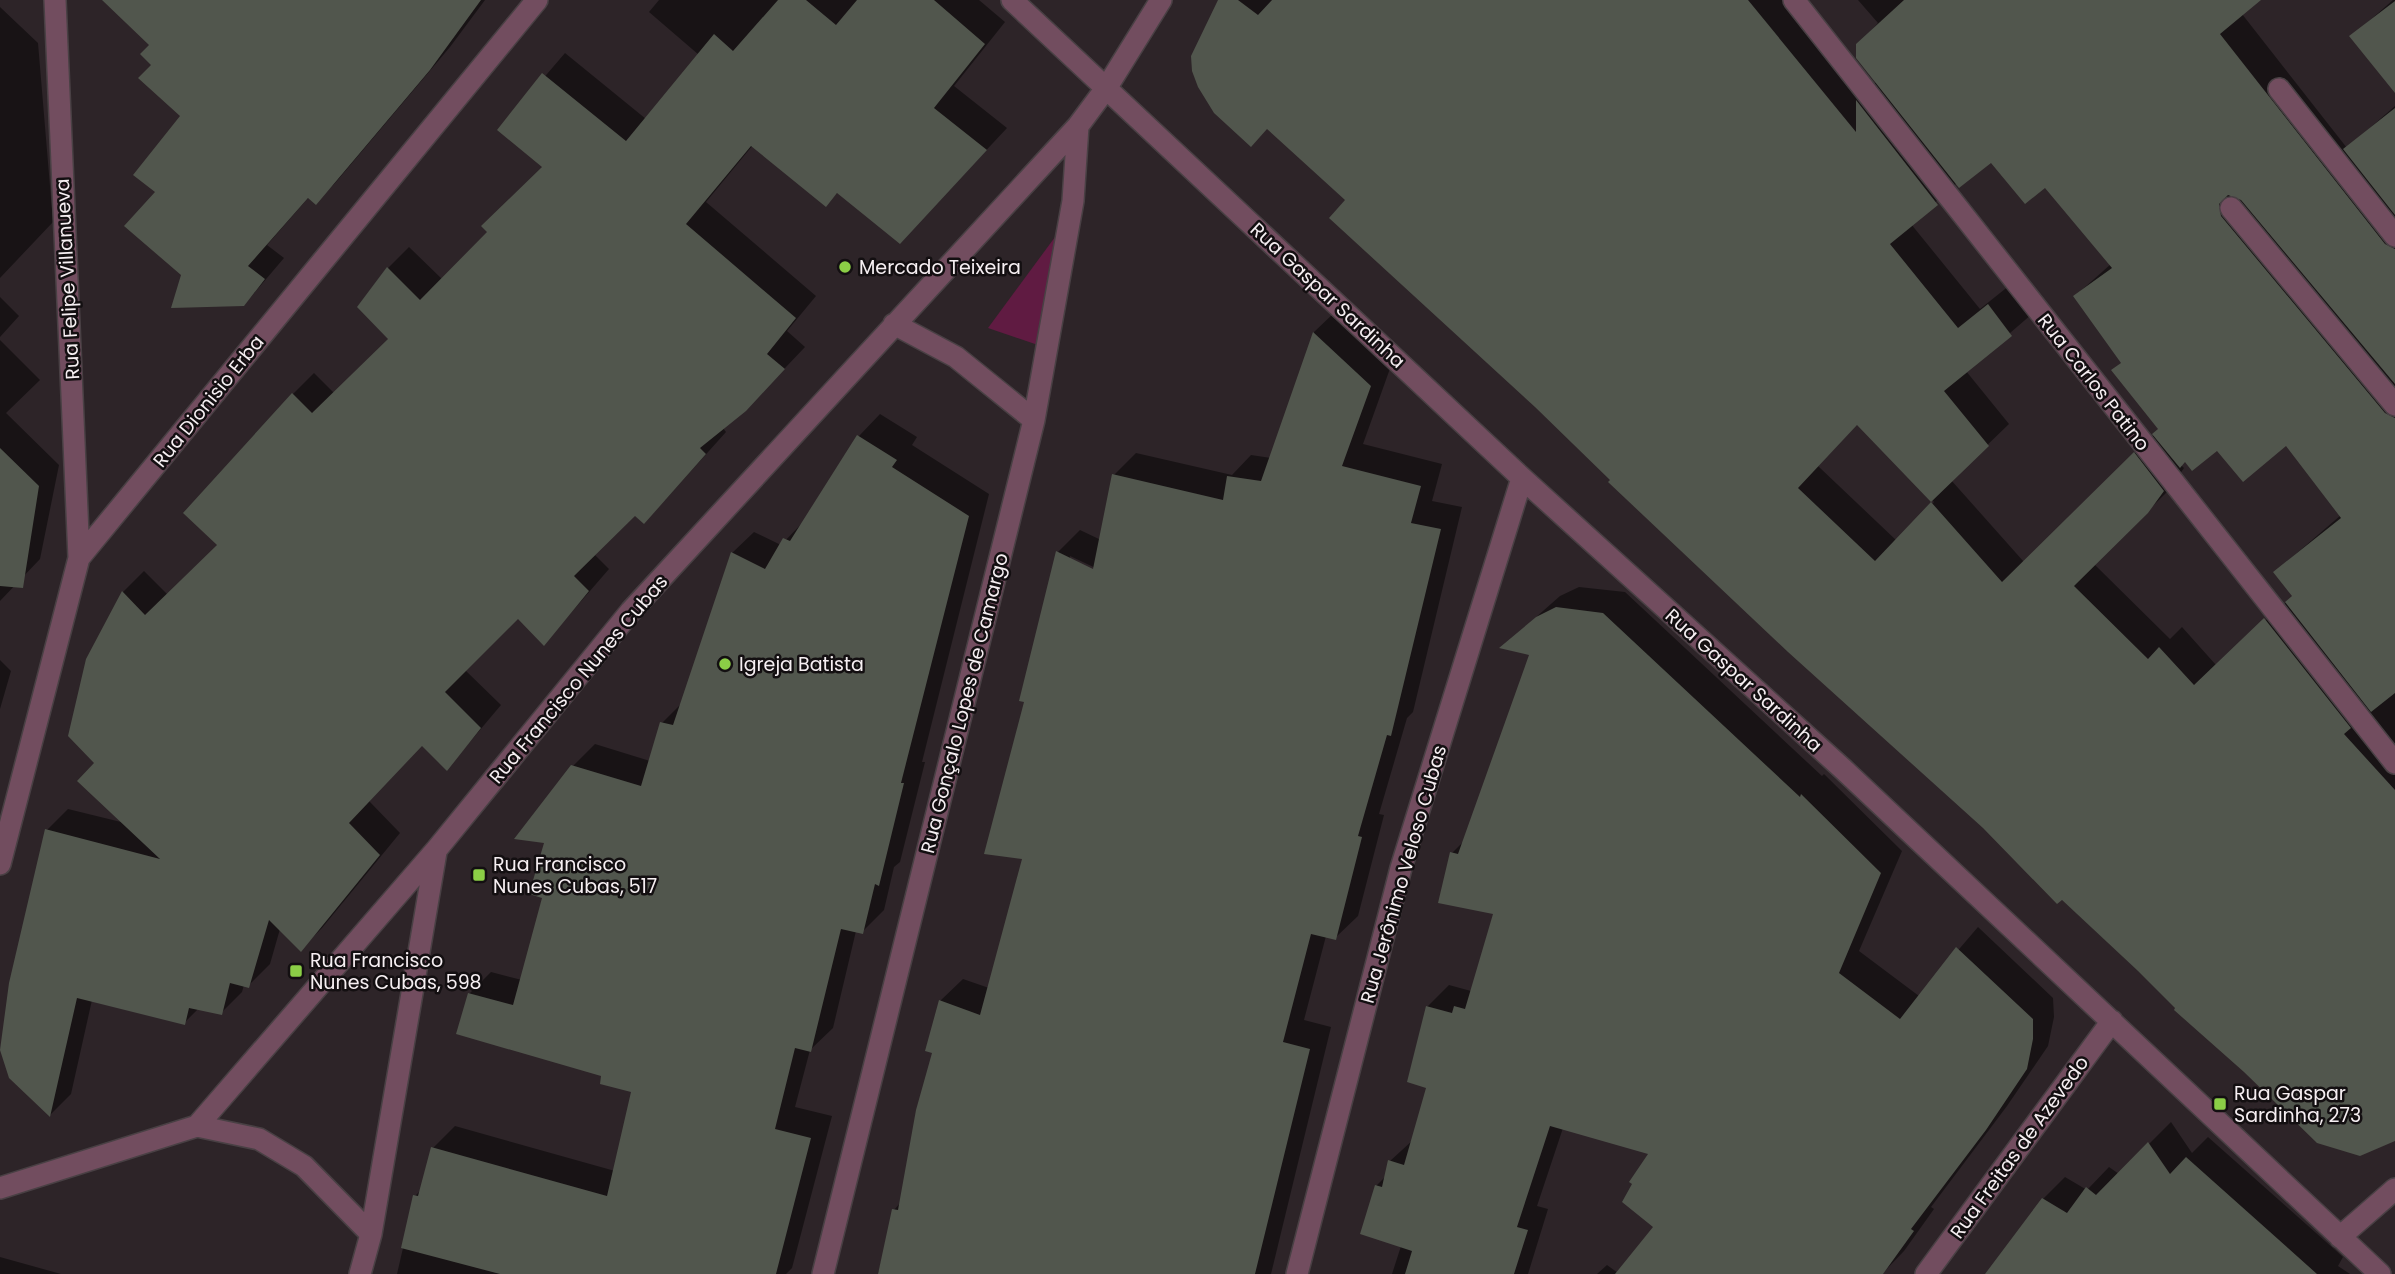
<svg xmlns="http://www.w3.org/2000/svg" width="2395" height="1274" font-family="Poppins,sans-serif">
<rect width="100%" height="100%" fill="#2d2428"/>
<path fill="#601b42" d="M 1058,233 L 1038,345 L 988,328 Z"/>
<path fill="#0007" fill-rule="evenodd" d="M 107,0 L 485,0 L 450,47 L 336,182 L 316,203 L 309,197 L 267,245 L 284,258 L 244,305 L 183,275 L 157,192 L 182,116 L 153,64 L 152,45 Z
M 659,0 L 979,0 L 1005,22 L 954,86 L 1007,128 L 921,220 L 839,191 L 826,204 L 753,145 L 706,202 L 816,296 L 787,331 L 805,347 L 767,387 L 723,428 L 726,432 L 665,500 L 635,513 L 594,554 L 609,569 L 544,644 L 518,617 L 465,670 L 501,705 L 447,769 L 423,744 L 369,801 L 400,833 L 322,928 L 301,949 L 280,929 L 270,964 L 248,986 L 244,985 L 242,992 L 221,1013 L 199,1008 L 184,1023 L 92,1000 L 71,1094 L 50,1115 L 47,830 L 68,809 L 125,823 L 97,763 L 123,592 L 144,571 L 168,595 L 219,545 L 293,394 L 314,373 L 334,393 L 390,338 L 388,268 L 409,247 L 443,280 L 490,232 L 544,167 L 499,130 L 565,53 L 646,119 L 699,55 L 649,12 Z
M 1221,0 L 1785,0 L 1864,95 L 1877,81 L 1858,45 L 1878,23 L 1858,0 L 2258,0 L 2242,14 L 2347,148 L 2395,106 L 2395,1139 L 2178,1008 L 1612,480 L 1348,200 ZM 1991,161 L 2045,186 L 2111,264 L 2075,296 L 2122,362 L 2160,429 L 2024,562 L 1951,480 L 2009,424 L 1966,371 L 2032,314 L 2010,285 L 1980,309 L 1911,224 L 1957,183 ZM 1858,423 L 1934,502 L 1897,541 L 1818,466 ZM 2287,443 L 2341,515 L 2275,572 L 2294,595 L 2216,665 L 2182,627 L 2170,639 L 2094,564 L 2169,490 L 2184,468 L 2181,465 L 2185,460 L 2218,449 Z
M 2393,0 L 2395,0 L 2395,90 L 2352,36 Z
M 0,7 L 38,43 L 53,222 L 0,278 Z
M 0,297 L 19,316 L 0,337 Z
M 1336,311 L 1392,363 L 1363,444 L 1442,464 L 1432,501 L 1462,507 L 1413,712 L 1407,718 L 1379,814 L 1384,815 L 1358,916 L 1335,938 L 1326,936 L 1304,1020 L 1331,1027 L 1271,1274 L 878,1274 L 894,1210 L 901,1202 L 934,1052 L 940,1001 L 963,979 L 989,988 L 1024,858 L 1026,701 L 1021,700 L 1058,552 L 1080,530 L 1101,540 L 1114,475 L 1136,453 L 1232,475 L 1251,455 L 1271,458 L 1314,332 ZM 1070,556 L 1102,571 L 1100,575 L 1070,560 Z
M 0,340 L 40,380 L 6,413 L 59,465 L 40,559 L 0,601 Z
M 880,414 L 917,437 L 912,445 L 989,494 L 922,762 L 925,762 L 900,862 L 894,867 L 884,910 L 862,932 L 856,931 L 833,1028 L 810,1050 L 795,1107 L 832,1116 L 792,1268 L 786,1274 L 397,1274 L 415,1196 L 422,1189 L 433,1148 L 455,1126 L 615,1171 L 633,1091 L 469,994 L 491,972 L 522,980 L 545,897 L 573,766 L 595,744 L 650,761 L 662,723 L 682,703 L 732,553 L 754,532 L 781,545 L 807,518 L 859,436 Z
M 1579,587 L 1625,592 L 1822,776 L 1824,774 L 1902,851 L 1859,951 L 1919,996 L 1978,927 L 2053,998 L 2054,1017 L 2048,1046 L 2007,1106 L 1931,1207 L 1934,1209 L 1904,1251 L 1882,1274 L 1597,1274 L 1607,1265 L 1618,1273 L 1656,1227 L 1651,1153 L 1563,1128 L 1537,1206 L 1548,1209 L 1528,1274 L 1392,1274 L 1402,1243 L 1362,1234 L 1377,1185 L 1386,1176 L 1390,1161 L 1413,1140 L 1428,1087 L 1427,1007 L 1449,985 L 1471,991 L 1495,913 L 1452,853 L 1464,841 L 1531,654 L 1502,647 L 1560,596 Z
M 0,660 L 11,671 L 0,709 Z
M 2171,1122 L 2192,1153 L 2208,1137 L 2343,1257 L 2338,1266 L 2350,1274 L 1987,1274 L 2043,1199 L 2065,1177 L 2087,1190 L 2109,1167 L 2119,1174 Z
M 0,1257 L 61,1274 L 0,1274 Z"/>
<path fill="#51564d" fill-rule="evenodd" d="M 102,0 L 481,0 L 430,70 L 316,205 L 308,198 L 248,266 L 265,279 L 244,306 L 171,308 L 181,275 L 124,226 L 155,192 L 133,175 L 180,116 L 138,78 L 151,65 L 140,54 L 149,45 Z
M 778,0 L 806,0 L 836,25 L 857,0 L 934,0 L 985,44 L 934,108 L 987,150 L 900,244 L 837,193 L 826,207 L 751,146 L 686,224 L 796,318 L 767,354 L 785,369 L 746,411 L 700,448 L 706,454 L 644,524 L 635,516 L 574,576 L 589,591 L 544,646 L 518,619 L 445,692 L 481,728 L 447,771 L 422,746 L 349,823 L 380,855 L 301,952 L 269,920 L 249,988 L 230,983 L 222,1015 L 189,1008 L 185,1025 L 77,998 L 50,1117 L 9,1078 L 0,1050 L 9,983 L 45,829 L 160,859 L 77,781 L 94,763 L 68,736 L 86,659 L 122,591 L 145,615 L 217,545 L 183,513 L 292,393 L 312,413 L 388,339 L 357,307 L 387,267 L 420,300 L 487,232 L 481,226 L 542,167 L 497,130 L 542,73 L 626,141 L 714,34 L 733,51 Z
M 1218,0 L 1238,0 L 1258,15 L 1272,0 L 1748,0 L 1856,132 L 1856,100 L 1938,205 L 1890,244 L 1958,328 L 1988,304 L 2012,336 L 1944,391 L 1989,446 L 1931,502 L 2002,582 L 2134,452 L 2164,491 L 2148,513 L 2074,586 L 2148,659 L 2159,647 L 2194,685 L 2264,618 L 2351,728 L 2344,734 L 2395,790 L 2395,1141 L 2360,1156 L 2317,1143 L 2244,1072 L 2174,1010 L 2175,1008 L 2138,971 L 2062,900 L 2057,904 L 1983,828 L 1788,652 L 1608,482 L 1610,480 L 1535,407 L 1329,218 L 1345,200 L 1267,129 L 1251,147 L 1214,113 L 1198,87 L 1192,71 L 1191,56 ZM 1857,425 L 1931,502 L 1875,561 L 1798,488 Z
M 1904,0 L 2261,0 L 2220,34 L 2385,244 L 2395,249 L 2395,384 L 2241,200 L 2228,195 L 2219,204 L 2221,216 L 2385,413 L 2395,418 L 2395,693 L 2371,712 L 2285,602 L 2292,596 L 2273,572 L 2341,518 L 2286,446 L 2243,482 L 2217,451 L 2192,471 L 2185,462 L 2180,468 L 2152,434 L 2158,429 L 2111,370 L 2121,363 L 2073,296 L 2112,268 L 2045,188 L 2025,204 L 1991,163 L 1959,188 L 1856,58 L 1856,44 Z
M 2395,1 L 2395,93 L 2349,36 Z
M 2395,108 L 2395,215 L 2343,149 Z
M 1313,332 L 1371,386 L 1342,466 L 1421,486 L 1411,523 L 1441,529 L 1391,736 L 1387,735 L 1358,836 L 1362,837 L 1336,940 L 1311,934 L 1283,1042 L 1310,1049 L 1255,1274 L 878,1274 L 892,1209 L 898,1210 L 916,1110 L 932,1053 L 925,1051 L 939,1000 L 980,1015 L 1022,859 L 984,854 L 1024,702 L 1019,701 L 1056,551 L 1093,569 L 1112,474 L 1223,500 L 1227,476 L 1261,481 Z
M 857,435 L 897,460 L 892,467 L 969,516 L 901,783 L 904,783 L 879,886 L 875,884 L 863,934 L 841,929 L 811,1052 L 795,1048 L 775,1129 L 811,1138 L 776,1274 L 500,1274 L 401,1248 L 413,1195 L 418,1196 L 431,1147 L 607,1196 L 631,1092 L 600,1084 L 601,1076 L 456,1034 L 468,993 L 513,1005 L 542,898 L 529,894 L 544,843 L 514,839 L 571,765 L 641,786 L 660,722 L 673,725 L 731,552 L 765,569 L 783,538 L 790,541 Z
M 0,448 L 39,486 L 23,588 L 0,586 Z
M 1556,607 L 1603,613 L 1800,797 L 1801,794 L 1881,873 L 1839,973 L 1900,1019 L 1956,947 L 2033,1019 L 2033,1039 L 2027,1069 L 1986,1130 L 1911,1229 L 1914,1231 L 1883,1274 L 1615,1274 L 1653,1227 L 1622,1202 L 1632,1184 L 1629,1182 L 1648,1154 L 1550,1126 L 1517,1227 L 1528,1230 L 1514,1274 L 1405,1274 L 1412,1251 L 1360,1234 L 1375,1185 L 1382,1187 L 1388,1160 L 1404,1165 L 1426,1088 L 1407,1082 L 1426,1006 L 1452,1013 L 1454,1006 L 1465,1009 L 1493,914 L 1438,903 L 1450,852 L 1458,854 L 1529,655 L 1499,648 L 1536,617 Z
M 2148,1142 L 2170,1174 L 2186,1157 L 2317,1274 L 1985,1274 L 2042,1198 L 2067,1213 L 2086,1187 L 2096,1195 Z"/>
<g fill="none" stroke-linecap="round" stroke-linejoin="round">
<defs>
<path id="minor" d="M 55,0 L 79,558
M 1012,0 L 1522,478 L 1843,769 L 2380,1274
M 1794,0 L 2395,763
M 2279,89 L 2395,236
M 2231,208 L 2395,405
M 894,324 L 956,357 L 1034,420
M 0,864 L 79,558 L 537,0
M 197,1126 L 259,1139 L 304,1166 L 371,1234
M 0,1188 L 197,1126 L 437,849 L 631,611 L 1078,126 L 1107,87 L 1161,0
M 2340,1237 L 2395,1189
M 360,1274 L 371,1234 L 436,852
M 823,1274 L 1034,420 L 1073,201 L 1078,126
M 1297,1274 L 1401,868 L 1522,478
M 1926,1274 L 2112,1021"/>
</defs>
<use href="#minor" stroke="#494044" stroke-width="24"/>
<use href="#minor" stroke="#724d5f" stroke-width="21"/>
</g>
<g fill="#8bce46" stroke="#130f11" stroke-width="2.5">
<circle cx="845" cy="267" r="7"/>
<circle cx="725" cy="664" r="7"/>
<rect x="472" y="868" width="14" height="14" rx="3.5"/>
<rect x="289" y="964" width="14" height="14" rx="3.5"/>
<rect x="2213" y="1097" width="14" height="14" rx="3.5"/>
</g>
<g text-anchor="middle" stroke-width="5" stroke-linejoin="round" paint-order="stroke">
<g font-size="19" fill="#f6eff2" stroke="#130f11" text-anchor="start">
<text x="859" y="274">Mercado Teixeira</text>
<text x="739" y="671">Igreja Batista</text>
<text x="493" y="871">Rua Francisco<tspan x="493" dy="22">Nunes Cubas, 517</tspan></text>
<text x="310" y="967">Rua Francisco<tspan x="310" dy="22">Nunes Cubas, 598</tspan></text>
<text x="2234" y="1100">Rua Gaspar<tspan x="2234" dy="22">Sardinha, 273</tspan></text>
</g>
<g font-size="19" fill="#f6eff2" stroke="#130f11">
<text transform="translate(67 279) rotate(-93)" y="7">Rua Felipe Villanueva</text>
<text transform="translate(1328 295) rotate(43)" y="7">Rua Gaspar Sardinha</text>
<text transform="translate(2094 382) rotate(52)" y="7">Rua Carlos Patino</text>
<text transform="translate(208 401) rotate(-51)" y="7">Rua Dionisio Erba</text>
<text transform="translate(578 679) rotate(-50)" y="7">Rua Francisco Nunes Cubas</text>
<text transform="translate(1744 680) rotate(42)" y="7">Rua Gaspar Sardinha</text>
<text transform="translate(964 703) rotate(-76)" y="7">Rua Gonçalo Lopes de Camargo</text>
<text transform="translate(1403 874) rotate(-74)" y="7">Rua Jerônimo Veloso Cubas</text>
<text transform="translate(2019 1147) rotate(-54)" y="7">Rua Freitas de Azevedo</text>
</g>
</g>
</svg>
